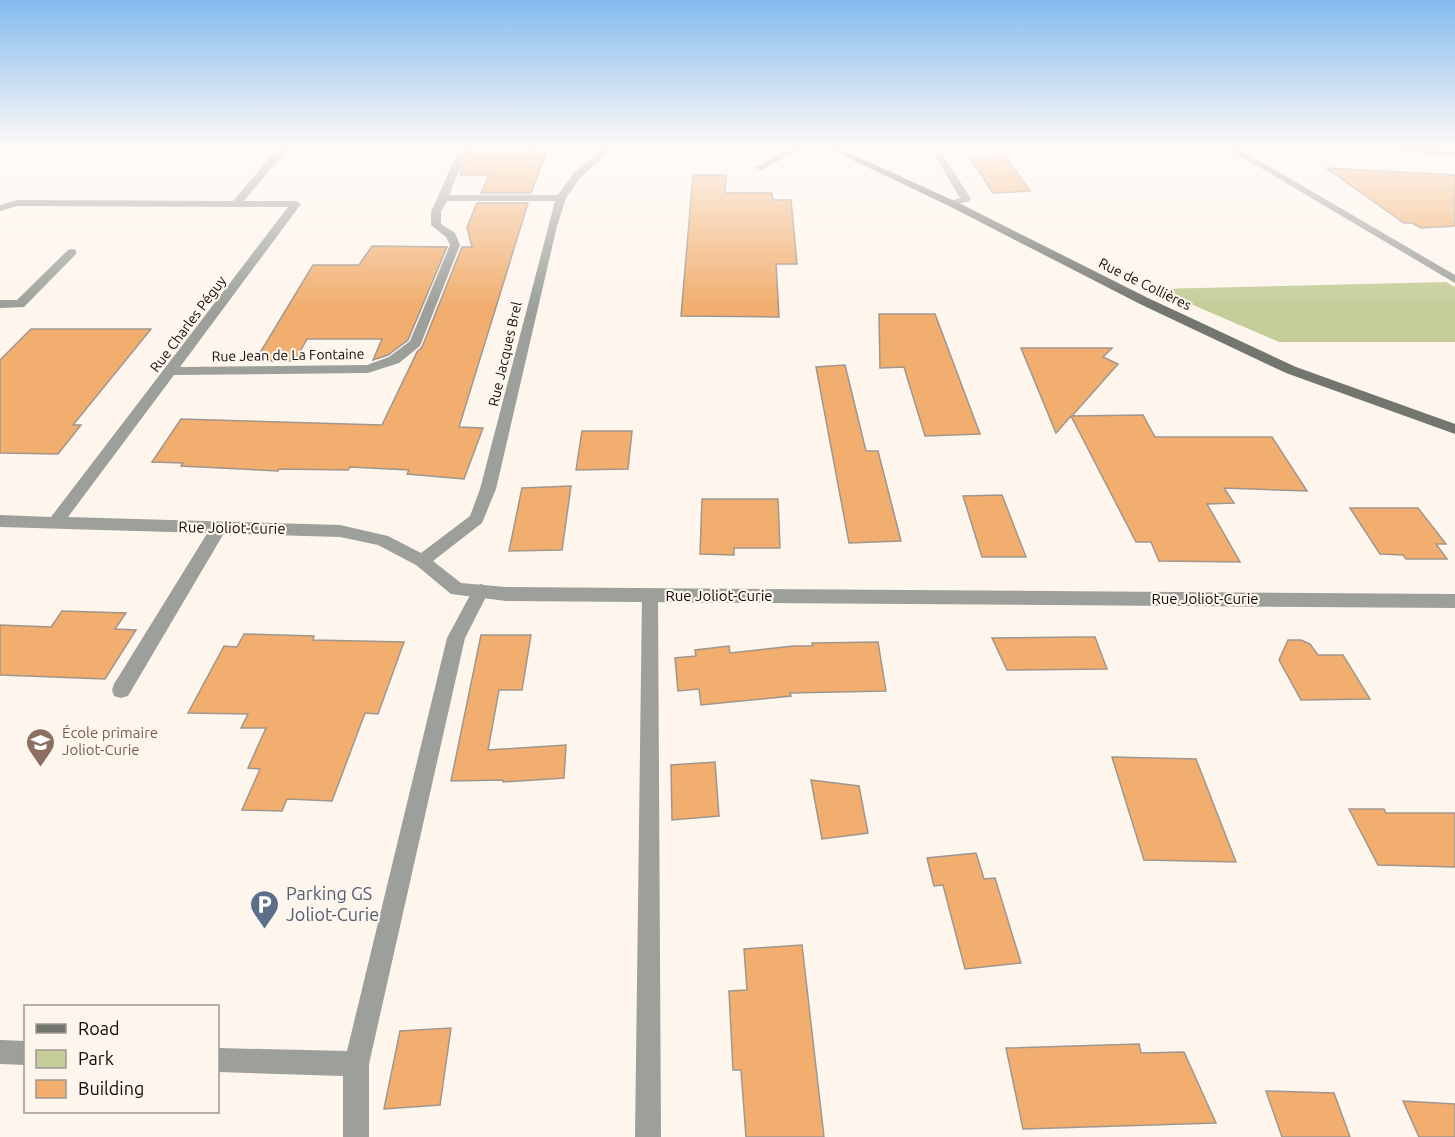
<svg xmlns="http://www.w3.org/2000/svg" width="1455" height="1137" font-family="Ubuntu,sans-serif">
<rect width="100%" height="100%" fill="#fef5ed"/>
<path fill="#c4cd99" d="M 1446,282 L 1455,287 L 1455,342 L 1279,342 L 1156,289 Z"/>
<path fill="#f1ae6f" stroke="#a1968d" stroke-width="1.5" d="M 471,147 L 531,147 L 530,151 L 547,151 L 531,193 L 481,193 L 489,175 L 460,175 Z
M 1005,156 L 1030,191 L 993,193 L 970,158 Z
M 1326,168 L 1455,175 L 1455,226 L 1421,228 L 1412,223 L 1404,223 Z
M 693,175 L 726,175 L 725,193 L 772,193 L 773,200 L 791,200 L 797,264 L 776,264 L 779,317 L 681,316 Z
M 477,203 L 528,203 L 459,427 L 483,428 L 464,479 L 407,474 L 409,470 L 350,467 L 348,470 L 279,469 L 278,471 L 181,466 L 183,463 L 152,462 L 181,419 L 382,425 L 417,352 L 422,347 L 462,247 L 472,247 L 467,227 Z
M 372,246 L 447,247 L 408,340 L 388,355 L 373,360 L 382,339 L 307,339 L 295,361 L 255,361 L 313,265 L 359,265 Z
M 879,314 L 935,314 L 980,434 L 925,436 L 904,367 L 880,368 Z
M 31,329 L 151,329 L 73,425 L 81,425 L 58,454 L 0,453 L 0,360 Z
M 1021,348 L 1112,348 L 1103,357 L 1118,364 L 1072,416 L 1143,415 L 1155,437 L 1272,437 L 1307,491 L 1224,488 L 1234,503 L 1207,504 L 1240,562 L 1159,561 L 1151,542 L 1136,542 L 1071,416 L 1056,433 Z
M 845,365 L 866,451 L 878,451 L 901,541 L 849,543 L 816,367 Z
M 582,431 L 632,431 L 628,469 L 576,470 Z
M 571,486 L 562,550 L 509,551 L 522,488 Z
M 1002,495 L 1026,557 L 982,557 L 963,496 Z
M 702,499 L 778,499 L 780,548 L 734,548 L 734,555 L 700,554 Z
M 1350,508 L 1418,508 L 1446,544 L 1436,544 L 1447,559 L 1406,559 L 1403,555 L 1380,554 Z
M 62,611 L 126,613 L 115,629 L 136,630 L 105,679 L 0,675 L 0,625 L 51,627 Z
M 244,634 L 314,636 L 313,640 L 404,642 L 378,714 L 365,713 L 332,801 L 287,799 L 282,811 L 242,810 L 260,769 L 248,768 L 266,728 L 241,728 L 248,714 L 188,713 L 224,646 L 237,647 Z
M 481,635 L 531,635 L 522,690 L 499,690 L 488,750 L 566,745 L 564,778 L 503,782 L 503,780 L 451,781 Z
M 1079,637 L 1095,637 L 1107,669 L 1007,670 L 992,638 Z
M 1288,640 L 1301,640 L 1310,644 L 1318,655 L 1343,655 L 1370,699 L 1301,700 L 1279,660 Z
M 878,642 L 886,691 L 790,693 L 791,696 L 701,705 L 699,689 L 678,691 L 675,658 L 696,656 L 695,650 L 729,646 L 730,653 L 793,646 L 813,646 L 812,643 Z
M 1112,757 L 1196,759 L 1236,862 L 1144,860 Z
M 715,762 L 719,816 L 672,820 L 671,765 Z
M 811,780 L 859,786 L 868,833 L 822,839 Z
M 1349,809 L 1384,809 L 1386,813 L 1455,813 L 1455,867 L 1378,865 Z
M 976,853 L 984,879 L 995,878 L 1021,963 L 965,969 L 943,885 L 934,886 L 927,858 Z
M 802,945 L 824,1137 L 746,1137 L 741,1070 L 733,1070 L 729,991 L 747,990 L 744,949 Z
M 451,1028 L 440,1105 L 384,1109 L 400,1031 Z
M 1139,1044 L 1141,1053 L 1184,1052 L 1216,1123 L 1023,1129 L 1006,1048 Z
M 1266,1091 L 1334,1093 L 1350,1137 L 1282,1137 Z
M 1403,1101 L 1455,1104 L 1455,1137 L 1419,1137 Z"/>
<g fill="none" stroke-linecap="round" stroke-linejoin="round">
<path fill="#9da09a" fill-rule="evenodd" d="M 794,147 L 805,147 L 762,170 L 754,168 Z
M 72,249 L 76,250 L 76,254 L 24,307 L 0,308 L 0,300 L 17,300 L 68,250 Z
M 219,522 L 225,524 L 227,528 L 128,696 L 121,698 L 114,696 L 112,690 L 114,684 L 213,524 Z
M 481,584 L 487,586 L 489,591 L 465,638 L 369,1064 L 369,1137 L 343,1137 L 343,1076 L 218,1072 L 218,1048 L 347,1051 L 447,638 L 475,586 Z
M 650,588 L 656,590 L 658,595 L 661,1137 L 635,1137 L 642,595 L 644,590 Z
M 0,1040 L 26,1041 L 26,1065 L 0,1064 Z"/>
<path fill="#9da09a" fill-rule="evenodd" d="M 279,147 L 289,147 L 244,201 L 296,201 L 301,204 L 180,367 L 367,365 L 389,357 L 410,341 L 450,245 L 446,237 L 431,225 L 431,212 L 460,147 L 469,147 L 449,195 L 558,195 L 573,174 L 604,147 L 614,147 L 580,178 L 566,198 L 557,226 L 496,489 L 482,523 L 433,561 L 461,583 L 506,587 L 1455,594 L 1455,608 L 506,601 L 451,594 L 416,565 L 378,545 L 340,537 L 0,527 L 0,515 L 51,517 L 288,207 L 18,206 L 0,211 L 0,205 L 17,200 L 233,201 ZM 447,201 L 555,201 L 480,489 L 470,516 L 421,553 L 388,536 L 340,525 L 68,517 L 174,375 L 368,373 L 399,363 L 420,346 L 460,245 L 455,233 L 441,224 L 441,212 Z
M 930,147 L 938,147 L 971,199 L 970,201 L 949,206 L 949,202 L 960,198 Z
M 1225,147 L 1236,147 L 1455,275 L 1455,283 Z"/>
<path fill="#9da09a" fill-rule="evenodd" d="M 1385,147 L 1413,147 L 1455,151 L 1455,157 L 1390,150 Z"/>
<path fill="#73766e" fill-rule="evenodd" d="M 825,147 L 836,147 L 957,202 L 1148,298 L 1296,367 L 1455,424 L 1455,434 L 1286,373 L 1140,304 L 949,206 Z"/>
</g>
<linearGradient id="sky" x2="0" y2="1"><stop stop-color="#84bbee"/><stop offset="0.48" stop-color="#fffaf7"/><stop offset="1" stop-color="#fffaf7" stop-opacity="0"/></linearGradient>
<rect width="1455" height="306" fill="url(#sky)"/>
<defs>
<symbol id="school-pin" viewBox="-11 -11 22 30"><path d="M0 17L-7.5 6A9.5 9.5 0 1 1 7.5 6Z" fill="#8d6e63" stroke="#fef5ed"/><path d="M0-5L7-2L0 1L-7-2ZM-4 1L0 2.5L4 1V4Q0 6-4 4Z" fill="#fff"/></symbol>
<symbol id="parking-pin" viewBox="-11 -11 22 30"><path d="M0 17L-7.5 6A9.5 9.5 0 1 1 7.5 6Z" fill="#5c6f8a" stroke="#fef5ed"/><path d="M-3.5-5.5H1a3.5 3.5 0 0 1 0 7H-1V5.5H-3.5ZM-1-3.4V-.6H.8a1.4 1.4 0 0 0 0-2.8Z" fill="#fff"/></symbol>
</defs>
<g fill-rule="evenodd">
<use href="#school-pin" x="24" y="726" width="33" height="45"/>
<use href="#parking-pin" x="248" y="888" width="33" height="45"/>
</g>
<g text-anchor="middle" stroke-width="4.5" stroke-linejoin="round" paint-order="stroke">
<g font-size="14" fill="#0f0b08" stroke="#fef5ed">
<text transform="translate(1145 284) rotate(26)" y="5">Rue de Collières</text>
<text transform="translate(188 324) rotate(-53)" y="5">Rue Charles Péguy</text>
<text transform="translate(505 354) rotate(-77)" y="5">Rue Jacques Brel</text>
<text transform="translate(288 355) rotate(-1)" y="5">Rue Jean de La Fontaine</text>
</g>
<g font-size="15" fill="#0f0b08" stroke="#fef5ed">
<text transform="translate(232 528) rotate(1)" y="5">Rue Joliot-Curie</text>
<text x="719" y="601">Rue Joliot-Curie</text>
<text x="1205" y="604">Rue Joliot-Curie</text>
</g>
<g font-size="15" fill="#785e54" stroke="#fef5ed" text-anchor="start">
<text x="62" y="738">École primaire<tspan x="62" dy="17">Joliot-Curie</tspan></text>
</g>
<g font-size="18" fill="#4e5e75" stroke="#fef5ed" text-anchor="start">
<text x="286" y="900">Parking GS<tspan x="286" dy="21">Joliot-Curie</tspan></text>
</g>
</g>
<rect x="24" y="1005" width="195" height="108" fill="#fef5ed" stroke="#9e9791" stroke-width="1.5"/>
<rect x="36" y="1024" width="30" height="9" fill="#73766e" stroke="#9e9791" stroke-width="1.5"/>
<text x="78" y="1035" font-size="18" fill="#0f0b08">Road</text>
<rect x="36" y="1050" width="30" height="18" fill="#c4cd99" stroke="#9e9791" stroke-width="1.5"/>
<text x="78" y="1065" font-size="18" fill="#0f0b08">Park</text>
<rect x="36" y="1080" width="30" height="18" fill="#f1ae6f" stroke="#9e9791" stroke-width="1.5"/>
<text x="78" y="1095" font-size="18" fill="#0f0b08">Building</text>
</svg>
